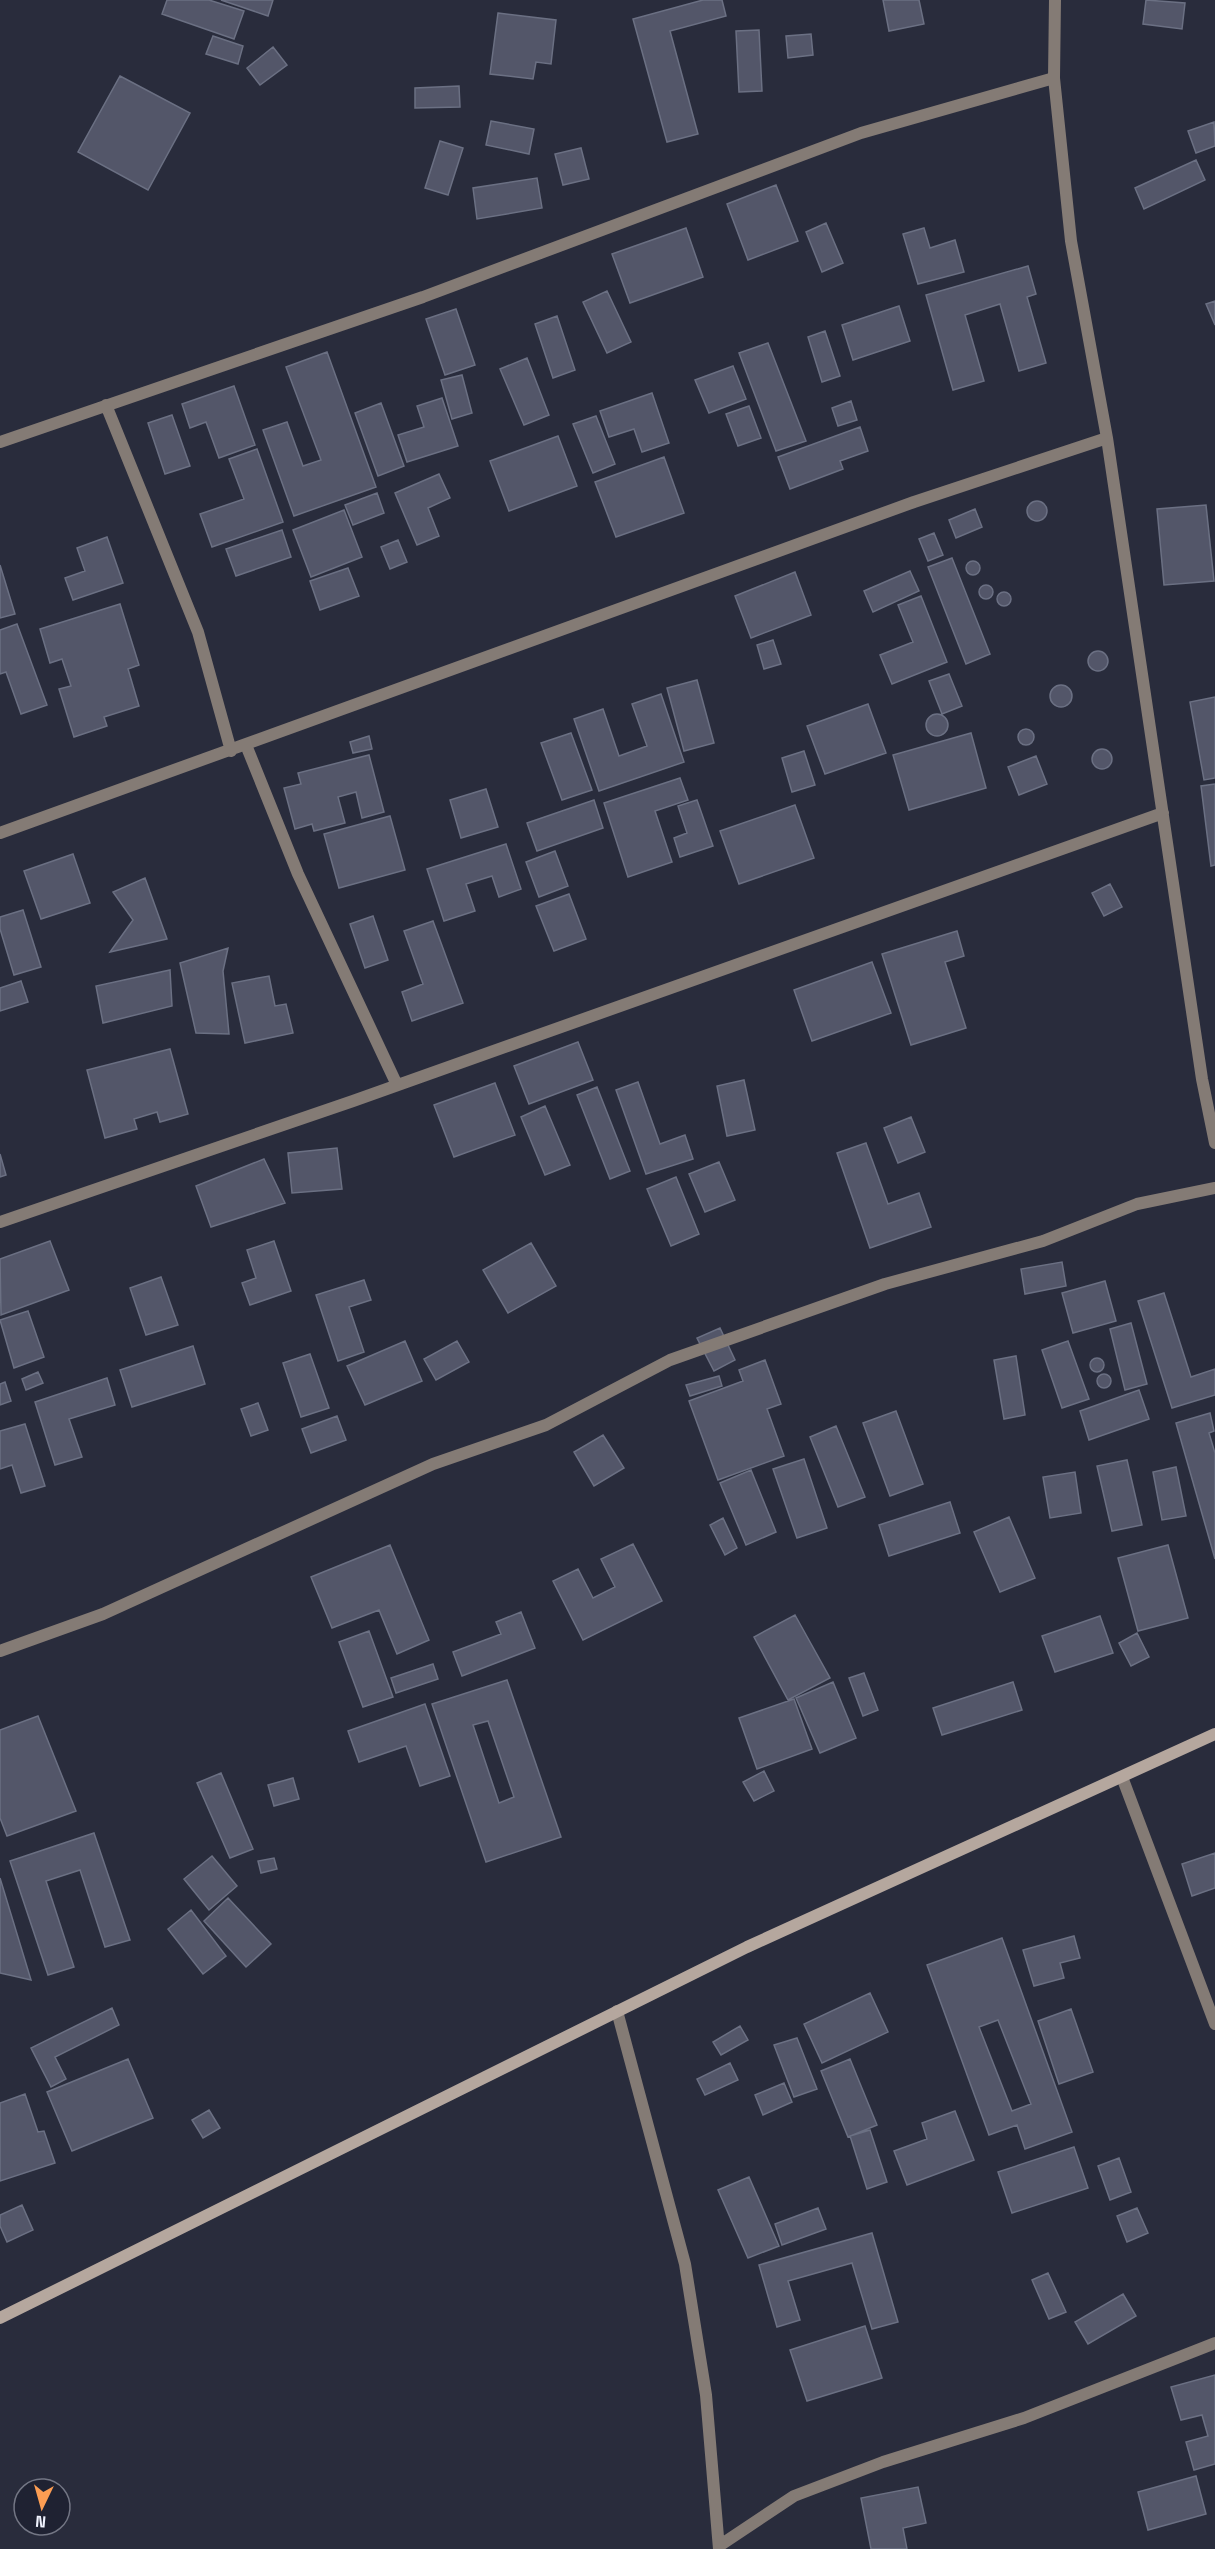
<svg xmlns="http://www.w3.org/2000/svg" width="1215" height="2549" font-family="'Space Grotesk',sans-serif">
<rect width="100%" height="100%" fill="#292c3c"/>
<path fill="#535669" stroke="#6b7083" stroke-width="1.5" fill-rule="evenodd" d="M 167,0 L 209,0 L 244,11 L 234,39 L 162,14 Z
M 221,0 L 273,0 L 268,16 Z
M 703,0 L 722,0 L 726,16 L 670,31 L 698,134 L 667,142 L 633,19 Z
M 883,0 L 919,0 L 924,24 L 889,31 Z
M 1146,0 L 1185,3 L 1182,29 L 1143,24 Z
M 498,13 L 556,20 L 551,64 L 536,62 L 533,79 L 490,74 Z
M 759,30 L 762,91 L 739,92 L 736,31 Z
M 811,34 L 813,55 L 788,58 L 786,36 Z
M 213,36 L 243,46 L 238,64 L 206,54 Z
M 273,47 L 287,65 L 260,85 L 247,68 Z
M 120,76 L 190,113 L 148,190 L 78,152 Z
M 459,86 L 460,107 L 415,108 L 415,88 Z
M 491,121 L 534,129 L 529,154 L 486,145 Z
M 1214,122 L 1215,146 L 1196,153 L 1188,131 Z
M 440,141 L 463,148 L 448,195 L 425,188 Z
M 581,148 L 589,179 L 563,185 L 555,154 Z
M 1196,160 L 1205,180 L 1144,209 L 1135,188 Z
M 537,178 L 542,208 L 477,219 L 473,188 Z
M 776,185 L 798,241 L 748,260 L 727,204 Z
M 826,223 L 843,263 L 822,272 L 806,232 Z
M 686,228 L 703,277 L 630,303 L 612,254 Z
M 924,228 L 930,248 L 955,240 L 964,272 L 918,284 L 903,234 Z
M 1028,266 L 1036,294 L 1027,297 L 1046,363 L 1019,371 L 1000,304 L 965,315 L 984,381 L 953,390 L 926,295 Z
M 607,291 L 631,342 L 607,353 L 583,302 Z
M 1215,301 L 1215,325 L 1206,304 Z
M 899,306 L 910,341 L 853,360 L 842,325 Z
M 456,309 L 475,365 L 445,375 L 426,319 Z
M 557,316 L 575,370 L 553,378 L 535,324 Z
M 825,331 L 840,376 L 822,382 L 808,337 Z
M 768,343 L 806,441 L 776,451 L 739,353 Z
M 327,352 L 376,487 L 294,516 L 263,430 L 287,422 L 303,466 L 321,460 L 286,367 Z
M 527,358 L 549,415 L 524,425 L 500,369 Z
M 733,366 L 746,399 L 709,413 L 695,380 Z
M 462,375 L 472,413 L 452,419 L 441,380 Z
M 234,386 L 255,445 L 219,458 L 206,422 L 190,428 L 182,404 Z
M 652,393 L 669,443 L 642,452 L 634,429 L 609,437 L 600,411 Z
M 442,398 L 458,446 L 407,462 L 398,435 L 424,427 L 417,406 Z
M 851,401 L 857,420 L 838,426 L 832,408 Z
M 381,403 L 404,466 L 378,476 L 355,413 Z
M 749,406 L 761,438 L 738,446 L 726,414 Z
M 172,415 L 190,466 L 165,474 L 148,423 Z
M 596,416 L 615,464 L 593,473 L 573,424 Z
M 860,427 L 868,451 L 840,461 L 843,469 L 790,489 L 778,457 Z
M 558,436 L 577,486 L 509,511 L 490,461 Z
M 257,449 L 283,522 L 212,547 L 200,514 L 244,499 L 229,459 Z
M 664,457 L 684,513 L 616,537 L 595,482 Z
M 439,474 L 450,498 L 428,508 L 439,536 L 417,545 L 395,493 Z
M 377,493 L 384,513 L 353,525 L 345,505 Z
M1027 511a10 10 0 1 1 20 0a10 10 0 1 1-20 0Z
M 1206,505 L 1214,581 L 1164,585 L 1157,509 Z
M 975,509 L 982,527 L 956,538 L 949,520 Z
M 344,510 L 362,557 L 311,577 L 293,530 Z
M 282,530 L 291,557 L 236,576 L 226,549 Z
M 934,533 L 943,555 L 928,561 L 919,539 Z
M 107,537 L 123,583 L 73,600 L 65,578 L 85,571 L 77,548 Z
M 398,540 L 407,562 L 390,569 L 381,547 Z
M 952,558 L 990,654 L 966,664 L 928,567 Z
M966 568a7 7 0 1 1 14 0a7 7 0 1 1-14 0Z
M 0,565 L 15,614 L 0,618 Z
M 348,568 L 359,596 L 320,610 L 310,581 Z
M 910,571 L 919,591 L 873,612 L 864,591 Z
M 795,572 L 811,615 L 751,638 L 735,596 Z
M979 592a7 7 0 1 1 14 0a7 7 0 1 1-14 0Z
M997 599a7 7 0 1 1 14 0a7 7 0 1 1-14 0Z
M 921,596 L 947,662 L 892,684 L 880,655 L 913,642 L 898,605 Z
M 120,604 L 139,665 L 128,669 L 139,706 L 104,717 L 107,726 L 74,737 L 59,689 L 71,686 L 62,659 L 50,663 L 40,629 Z
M 17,624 L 47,705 L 21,714 L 6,672 L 0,674 L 0,630 Z
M 773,640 L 781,664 L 764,669 L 757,645 Z
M1088 661a10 10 0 1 1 20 0a10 10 0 1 1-20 0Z
M 949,674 L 962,706 L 942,714 L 929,681 Z
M 697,680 L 714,743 L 684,751 L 667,688 Z
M1050 696a11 11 0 1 1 22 0a11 11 0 1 1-22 0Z
M 661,694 L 684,762 L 599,791 L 574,719 L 603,709 L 619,756 L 647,746 L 632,704 Z
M 1215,697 L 1215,778 L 1204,780 L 1190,702 Z
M 868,704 L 886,753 L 825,774 L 807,726 Z
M926 725a11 11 0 1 1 22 0a11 11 0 1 1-22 0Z
M1018 737a8 8 0 1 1 16 0a8 8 0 1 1-16 0Z
M 571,733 L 592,790 L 562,800 L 541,743 Z
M 971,733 L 986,788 L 909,810 L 893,755 Z
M 369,736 L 372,749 L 353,753 L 350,742 Z
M1092 759a10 10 0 1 1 20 0a10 10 0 1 1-20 0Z
M 804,751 L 815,785 L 792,792 L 782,758 Z
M 369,755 L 384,812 L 362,818 L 356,792 L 338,797 L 345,823 L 314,831 L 312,824 L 295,829 L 284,788 L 301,784 L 298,773 Z
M 1036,756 L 1047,784 L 1019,795 L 1008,767 Z
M 680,778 L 688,800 L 655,811 L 672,862 L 628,877 L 604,803 Z
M 1215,784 L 1215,865 L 1211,866 L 1201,786 Z
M 486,789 L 498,827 L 461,838 L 450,800 Z
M 594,800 L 603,828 L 537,851 L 527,823 Z
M 697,800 L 713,846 L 680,857 L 674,838 L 687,833 L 678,806 Z
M 795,805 L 814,858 L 739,884 L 720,831 Z
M 390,816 L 405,870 L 339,888 L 324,834 Z
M 506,844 L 521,889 L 499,897 L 492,876 L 466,884 L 475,911 L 444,921 L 427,869 Z
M 555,851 L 568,886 L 539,897 L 526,862 Z
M 73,854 L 90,903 L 41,919 L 24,871 Z
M 145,878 L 167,939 L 110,952 L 133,920 L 113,892 Z
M 1110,884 L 1122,907 L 1104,916 L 1092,893 Z
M 569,894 L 586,939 L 554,951 L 536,906 Z
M 23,910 L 41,967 L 14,975 L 0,929 L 0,917 Z
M 373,916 L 388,960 L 365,968 L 350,924 Z
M 433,921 L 463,1003 L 412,1021 L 402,992 L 423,984 L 404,931 Z
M 957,931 L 964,956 L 945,962 L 966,1028 L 911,1045 L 882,954 Z
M 228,948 L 223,971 L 229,1034 L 196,1033 L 180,963 Z
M 872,962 L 891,1013 L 812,1041 L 794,990 Z
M 170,970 L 172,1006 L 103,1023 L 96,986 Z
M 269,976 L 275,1006 L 286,1004 L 293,1033 L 245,1043 L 232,983 Z
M 21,981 L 28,1002 L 0,1011 L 0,988 Z
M 578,1042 L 593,1080 L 529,1104 L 514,1066 Z
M 170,1049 L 188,1114 L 160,1122 L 157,1112 L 134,1119 L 137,1129 L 105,1138 L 87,1070 Z
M 744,1080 L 755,1130 L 727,1136 L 717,1086 Z
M 638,1082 L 660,1144 L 685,1135 L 693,1159 L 646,1174 L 616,1090 Z
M 495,1083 L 515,1135 L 454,1157 L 434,1105 Z
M 597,1087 L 630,1171 L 610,1179 L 577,1095 Z
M 545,1106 L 570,1165 L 545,1175 L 521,1117 Z
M 911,1117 L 925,1152 L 898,1163 L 884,1128 Z
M 866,1143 L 888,1204 L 919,1193 L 931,1227 L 870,1248 L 837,1153 Z
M 337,1148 L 342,1189 L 292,1193 L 288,1153 Z
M 0,1154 L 6,1175 L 0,1177 Z
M 264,1159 L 285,1203 L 211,1227 L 196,1186 Z
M 719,1162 L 735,1200 L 705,1212 L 689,1174 Z
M 676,1177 L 699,1234 L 671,1246 L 647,1189 Z
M 50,1241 L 69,1290 L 1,1315 L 0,1259 Z
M 274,1241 L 291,1291 L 250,1305 L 242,1283 L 256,1278 L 247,1250 Z
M 531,1243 L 556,1286 L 508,1313 L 483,1270 Z
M 1062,1262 L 1066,1286 L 1025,1294 L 1021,1269 Z
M 161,1277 L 178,1325 L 146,1335 L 130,1288 Z
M 364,1280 L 371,1300 L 349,1307 L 364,1352 L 338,1361 L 316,1295 Z
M 1105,1281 L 1116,1321 L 1073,1333 L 1062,1293 Z
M 1164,1293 L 1191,1377 L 1215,1369 L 1215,1395 L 1172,1408 L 1138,1301 Z
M 28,1311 L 44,1357 L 14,1368 L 0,1320 Z
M 1131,1323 L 1147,1384 L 1125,1390 L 1110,1329 Z
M 720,1328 L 735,1360 L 714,1371 L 697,1338 Z
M 405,1341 L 422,1381 L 365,1405 L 347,1366 Z
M 457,1341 L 469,1362 L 436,1380 L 424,1359 Z
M 1068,1341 L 1089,1399 L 1062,1408 L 1042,1350 Z
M 193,1346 L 205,1384 L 132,1407 L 120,1370 Z
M 310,1354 L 329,1408 L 301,1417 L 283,1363 Z
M 1016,1356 L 1025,1415 L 1004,1419 L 994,1360 Z
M1090 1365a7 7 0 1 1 14 0a7 7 0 1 1-14 0Z
M 765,1360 L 781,1404 L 767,1409 L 784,1456 L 718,1480 L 689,1401 L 743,1381 L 739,1370 Z
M 38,1372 L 43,1383 L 26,1390 L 22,1379 Z
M1097 1381a7 7 0 1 1 14 0a7 7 0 1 1-14 0Z
M 719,1376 L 722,1386 L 690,1396 L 686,1385 Z
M 107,1378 L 115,1405 L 69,1419 L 82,1457 L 55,1465 L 35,1402 Z
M 5,1382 L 11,1401 L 0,1405 L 0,1384 Z
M 1139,1390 L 1149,1419 L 1089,1440 L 1080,1411 Z
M 258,1403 L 268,1430 L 251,1436 L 241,1409 Z
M 896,1411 L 923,1484 L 890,1496 L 863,1423 Z
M 1210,1413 L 1214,1431 L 1209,1433 L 1215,1453 L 1215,1559 L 1176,1423 Z
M 337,1416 L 346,1440 L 311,1453 L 302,1429 Z
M 25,1424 L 45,1486 L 21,1493 L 12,1465 L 0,1469 L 0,1431 Z
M 836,1426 L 865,1497 L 838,1507 L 810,1437 Z
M 603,1435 L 624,1468 L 594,1486 L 574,1452 Z
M 804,1459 L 827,1528 L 797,1538 L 773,1469 Z
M 1127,1460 L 1142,1525 L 1112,1531 L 1097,1466 Z
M 1176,1467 L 1186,1516 L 1162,1520 L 1153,1472 Z
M 751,1470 L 776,1532 L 746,1545 L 720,1483 Z
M 1075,1472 L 1081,1513 L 1050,1518 L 1043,1477 Z
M 950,1502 L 960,1533 L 889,1556 L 879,1525 Z
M 1009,1517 L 1035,1578 L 1000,1592 L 974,1532 Z
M 723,1518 L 737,1548 L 725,1555 L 710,1525 Z
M 633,1544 L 662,1601 L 583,1640 L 553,1581 L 578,1569 L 593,1598 L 615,1587 L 601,1559 Z
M 390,1545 L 429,1640 L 397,1654 L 379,1610 L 332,1628 L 311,1577 Z
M 1168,1545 L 1188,1618 L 1138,1631 L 1118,1558 Z
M 521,1612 L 535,1648 L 462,1676 L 453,1652 L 501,1634 L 496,1622 Z
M 795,1615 L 830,1678 L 788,1700 L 754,1637 Z
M 1100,1616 L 1113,1653 L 1055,1672 L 1042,1636 Z
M 369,1631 L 393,1697 L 363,1707 L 339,1642 Z
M 1137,1633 L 1149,1657 L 1131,1666 L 1119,1643 Z
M 433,1664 L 438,1679 L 396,1693 L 391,1678 Z
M 864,1673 L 878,1710 L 863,1716 L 849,1678 Z
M 507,1680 L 561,1837 L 486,1862 L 432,1704 ZM 488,1721 L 514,1797 L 499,1803 L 473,1725 Z
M 833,1682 L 856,1738 L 820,1753 L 796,1698 Z
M 1013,1682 L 1022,1710 L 942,1735 L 933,1708 Z
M 794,1699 L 812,1749 L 757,1769 L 739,1718 Z
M 425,1704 L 450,1776 L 420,1786 L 406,1746 L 359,1762 L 348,1731 Z
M 38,1716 L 76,1811 L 7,1836 L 0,1818 L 0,1730 Z
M 764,1771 L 774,1791 L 754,1801 L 743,1782 Z
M 221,1773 L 253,1849 L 230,1858 L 197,1783 Z
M 293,1778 L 299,1799 L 274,1806 L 268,1785 Z
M 94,1833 L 130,1940 L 105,1947 L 80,1870 L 46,1881 L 74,1967 L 48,1975 L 10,1861 Z
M 1215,1853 L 1215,1888 L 1192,1896 L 1182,1864 Z
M 212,1856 L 237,1886 L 209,1910 L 184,1879 Z
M 274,1858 L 277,1869 L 261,1873 L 258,1861 Z
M 0,1878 L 31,1980 L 0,1973 Z
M 228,1898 L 271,1944 L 246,1967 L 204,1921 Z
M 191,1910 L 226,1956 L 203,1974 L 168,1929 Z
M 1074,1936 L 1080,1958 L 1060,1963 L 1064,1978 L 1034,1986 L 1023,1950 Z
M 1002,1938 L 1072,2132 L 1025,2149 L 1017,2125 L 989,2135 L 927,1965 ZM 998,2020 L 1031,2104 L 1012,2111 L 979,2027 Z
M 870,1993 L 888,2032 L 822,2063 L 804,2024 Z
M 112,2008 L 119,2025 L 55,2057 L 66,2079 L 51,2087 L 31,2048 Z
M 1071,2009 L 1093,2072 L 1059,2084 L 1038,2021 Z
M 740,2026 L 748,2040 L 721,2055 L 713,2042 Z
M 797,2038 L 817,2089 L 794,2097 L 774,2045 Z
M 128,2059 L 153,2118 L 72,2151 L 47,2092 Z
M 850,2059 L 877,2125 L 848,2137 L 821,2071 Z
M 730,2063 L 738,2080 L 705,2095 L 697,2079 Z
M 784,2083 L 792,2102 L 763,2115 L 755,2095 Z
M 25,2094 L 38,2132 L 44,2131 L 55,2163 L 0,2181 L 0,2103 Z
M 209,2110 L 220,2128 L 203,2138 L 192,2120 Z
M 955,2111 L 974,2160 L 907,2185 L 894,2151 L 927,2139 L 922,2123 Z
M 870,2130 L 887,2182 L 867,2189 L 850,2136 Z
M 1074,2147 L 1088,2188 L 1012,2213 L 998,2172 Z
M 1119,2158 L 1131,2192 L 1110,2200 L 1098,2166 Z
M 749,2177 L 779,2246 L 748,2258 L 718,2190 Z
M 22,2205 L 33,2230 L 7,2242 L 0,2226 L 0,2215 Z
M 818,2208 L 826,2229 L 782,2245 L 775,2224 Z
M 1137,2208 L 1148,2233 L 1127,2242 L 1117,2216 Z
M 872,2233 L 898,2322 L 872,2329 L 852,2263 L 788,2281 L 800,2320 L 777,2327 L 759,2265 Z
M 1048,2273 L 1066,2312 L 1049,2319 L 1032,2280 Z
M 1123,2294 L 1136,2316 L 1088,2344 L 1075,2322 Z
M 865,2326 L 882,2378 L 807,2401 L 790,2350 Z
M 1215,2375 L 1215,2464 L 1194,2470 L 1186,2442 L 1208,2436 L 1202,2415 L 1181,2420 L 1171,2387 Z
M 1196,2476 L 1206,2514 L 1148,2530 L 1138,2492 Z
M 918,2487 L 926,2523 L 903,2528 L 907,2549 L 871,2549 L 861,2498 Z"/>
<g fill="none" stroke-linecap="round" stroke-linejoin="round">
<path stroke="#847b75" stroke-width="12" d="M 1055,0 L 1054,78 L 1071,241 L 1107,438 L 1202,1079 L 1215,1143
M 106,405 L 198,632 L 231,751
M 0,442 L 423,297 L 861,133 L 1054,78
M 246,745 L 298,874 L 397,1085
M 0,833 L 914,502 L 1107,438
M 0,1222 L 353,1101 L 1163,813
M 0,1651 L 103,1614 L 433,1464 L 546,1425 L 670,1360 L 885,1284 L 1043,1241 L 1137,1204 L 1215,1188
M 1122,1777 L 1215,2024
M 617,2011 L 685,2264 L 706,2395 L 719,2549
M 719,2546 L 794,2496 L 883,2462 L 1024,2418 L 1215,2343"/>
<path stroke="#b5a79e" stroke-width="12" d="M 0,2318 L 747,1947 L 1215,1734"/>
</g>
<g transform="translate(42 2507) rotate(185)"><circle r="28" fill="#1f2232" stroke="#737684" stroke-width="1.5"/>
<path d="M0-4.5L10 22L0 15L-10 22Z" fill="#fc9d53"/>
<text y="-9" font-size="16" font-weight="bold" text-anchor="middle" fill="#f0f3fe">N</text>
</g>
</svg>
